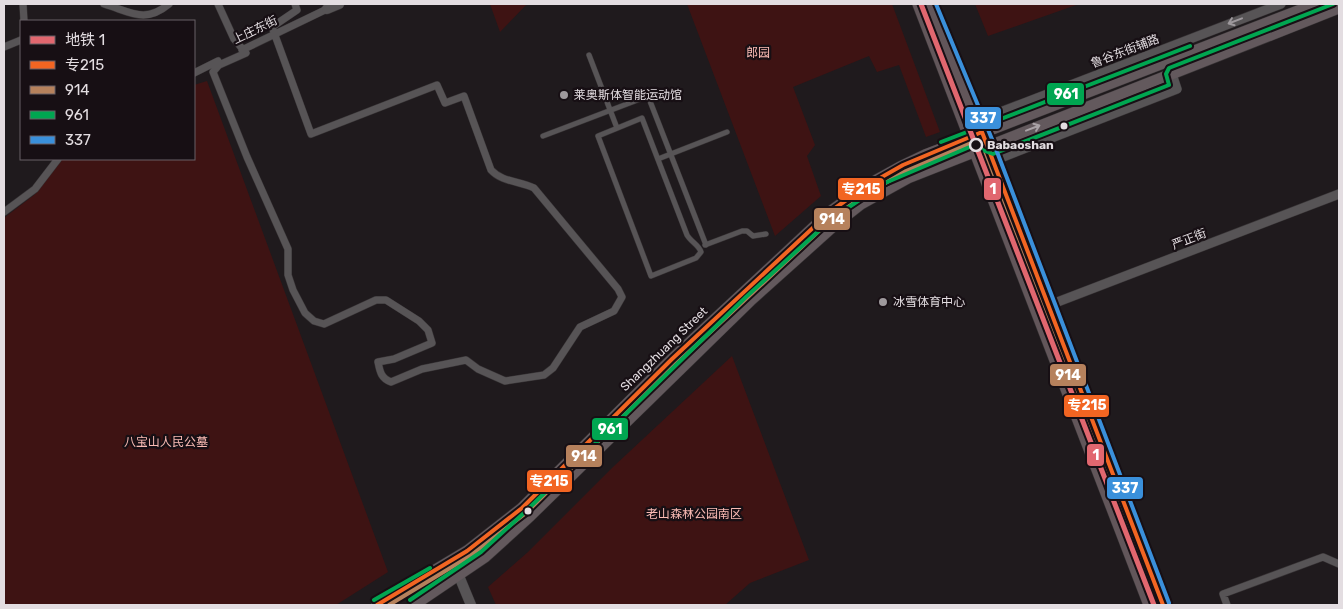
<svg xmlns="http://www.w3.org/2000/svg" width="1343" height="609" font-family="Rubik,'Noto Sans SC',sans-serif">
<rect width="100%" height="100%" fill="#1f1a1d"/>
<path fill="#3e1313" d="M 490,4 L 527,4 L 500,32 Z
M 687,4 L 892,4 L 940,132 L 926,137 L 899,65 L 877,72 L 869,56 L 793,87 L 815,145 L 807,156 L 821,196 L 775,236 Z
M 975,4 L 1079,4 L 988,36 Z
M 207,81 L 388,572 L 336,605 L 4,605 L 4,218 L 34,195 L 62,159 L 194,159 L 194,85 Z
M 732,356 L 809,560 L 750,583 L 725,605 L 496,605 L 488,587 L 528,552 L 613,467 Z"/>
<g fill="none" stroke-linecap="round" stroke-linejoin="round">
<defs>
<path id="pedestrian" d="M 589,55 L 617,128
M 642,118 L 687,235 C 691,242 699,245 701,252 L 696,258 L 651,276 L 598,136 Z
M 543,136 L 648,96 L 706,245
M 658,159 L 727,132
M 705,245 L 742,231 L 747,231 L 753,236 L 766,234"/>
<path id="minor" d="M 23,4 L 24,21
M 104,4 C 131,12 145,24 169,4
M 218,4 L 234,39 L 246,53 L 219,65 L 213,72 L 247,157 L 288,249 L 288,275 L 293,290 L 305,313 L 314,321 L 324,324 L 376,300 L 386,300 L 419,321 L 428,330 L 432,343 L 394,359 L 378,362 C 380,372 381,378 391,382 L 422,369 L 466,360 L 478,369 L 505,381 L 544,375 L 553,368 L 580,327 L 614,311 L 622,297 L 618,289 L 534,188 C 519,181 502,182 491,170 L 464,96 L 445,103 L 437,85 L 311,134 L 272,27 L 297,10 L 295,4
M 4,47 L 21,40
M 242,50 L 327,9
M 194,73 L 218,61
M 4,212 L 35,189 L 58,159
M 1227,605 L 1223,594 L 1323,557 L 1339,564"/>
<path id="tertiary" d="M 968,137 L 977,121 L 1281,4
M 974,152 L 993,161 L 1177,89 L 1172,74
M 1047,306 L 1339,194"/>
<path id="secondary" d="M 331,4 L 327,9 L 339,4
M 450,563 L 459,576 L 471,605"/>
<path id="primary" d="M 377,605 L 467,551 L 522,508 L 672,359 L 831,211 C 861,188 891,170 925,155 L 1316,4
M 414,605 L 485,557 L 529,517 L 750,301 L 838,222 L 861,204 L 908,178 L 1339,8"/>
<path id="trunk" d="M 918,4 L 1149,605
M 929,4 L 988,146 L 1163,605"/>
</defs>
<use href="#pedestrian" stroke="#383436" stroke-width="6"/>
<use href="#minor" stroke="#383436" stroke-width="8"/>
<use href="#tertiary" stroke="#383436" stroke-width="10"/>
<use href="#secondary" stroke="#383436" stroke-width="11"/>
<use href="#primary" stroke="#383436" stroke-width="12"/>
<use href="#trunk" stroke="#383436" stroke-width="12"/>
<use href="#pedestrian" stroke="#575456" stroke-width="5"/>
<use href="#minor" stroke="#575456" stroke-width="7"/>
<use href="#tertiary" stroke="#575456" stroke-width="9"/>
<use href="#secondary" stroke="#575456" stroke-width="10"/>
<use href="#primary" stroke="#63595d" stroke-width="11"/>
<use href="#trunk" stroke="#62565a" stroke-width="11"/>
<defs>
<path id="bus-1" d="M 377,605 L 467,551 L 522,508 L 672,359 L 831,211 L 866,186 L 903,165 L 982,132 L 1163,605"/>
<path id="bus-2" d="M 389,605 L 470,556 L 526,513 L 676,364 L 835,216 L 870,192 L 906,171 L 978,140 L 1156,605"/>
<path id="bus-3" d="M 941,142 L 1190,46
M 374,600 L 430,568
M 410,600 L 481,552 L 525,512 L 746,297 L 834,217 L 885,183 L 972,146 L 993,154 L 1169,85 L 1166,74 L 1169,68 L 1333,4"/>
<path id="bus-4" d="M 936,4 L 994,144 L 1169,603"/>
</defs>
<use href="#bus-1" stroke="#170f14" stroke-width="8"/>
<use href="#bus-2" stroke="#170f14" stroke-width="8"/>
<use href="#bus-3" stroke="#170f14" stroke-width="8"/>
<use href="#bus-4" stroke="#170f14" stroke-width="8"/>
<use href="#bus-1" stroke="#f26522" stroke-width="4"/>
<use href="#bus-2" stroke="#b6815c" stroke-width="4"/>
<use href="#bus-3" stroke="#00a651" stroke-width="4"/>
<use href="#bus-4" stroke="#3a90db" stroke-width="4"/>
<defs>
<path id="metro-1" d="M 921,4 L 1154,605"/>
</defs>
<use href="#metro-1" stroke="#170f14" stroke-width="9"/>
<use href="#metro-1" stroke="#e1676f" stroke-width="5"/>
</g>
<defs><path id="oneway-shaft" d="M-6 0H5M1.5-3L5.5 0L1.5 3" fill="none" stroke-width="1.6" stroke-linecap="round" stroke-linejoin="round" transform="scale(1.25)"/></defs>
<use stroke="#9d989c" href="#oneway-shaft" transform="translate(1235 21) rotate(159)"/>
<use stroke="#a9a2a6" href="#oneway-shaft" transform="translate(1033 128) rotate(-21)"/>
<g fill="#9e999c" stroke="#170f14" stroke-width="2">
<circle cx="564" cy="95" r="5"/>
<circle cx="883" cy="302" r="5"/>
</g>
<g fill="#e3dde1" stroke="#170f14" stroke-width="2">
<circle cx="1064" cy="126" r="4.5"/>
<circle cx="528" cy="511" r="4.5"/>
</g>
<circle fill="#170f14" stroke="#e3dde1" stroke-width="2.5" cx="976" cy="145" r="6"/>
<g text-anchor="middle" stroke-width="4.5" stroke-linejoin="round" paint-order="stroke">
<g font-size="12" fill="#e3dde1" stroke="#170f14">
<text transform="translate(255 30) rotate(-26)" y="4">上庄东街</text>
<text transform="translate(1125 51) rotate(-21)" y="4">鲁谷东街辅路</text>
<text transform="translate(1189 239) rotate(-21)" y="4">严正街</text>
<text transform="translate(664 349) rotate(-44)" y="4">Shangzhuang Street</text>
</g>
<g font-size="12" fill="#fabbb4" stroke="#170f14">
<text x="758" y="57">郎园</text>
<text x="166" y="446">八宝山人民公墓</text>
<text x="694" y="518">老山森林公园南区</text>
</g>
<g font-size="12" fill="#e3dde1" stroke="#170f14" text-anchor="start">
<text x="574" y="99">莱奥斯体智能运动馆</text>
<text x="893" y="306">冰雪体育中心</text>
</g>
<g font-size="12" font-weight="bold" fill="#e3dde1" stroke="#170f14" text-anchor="start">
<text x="987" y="149">Babaoshan</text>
</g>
</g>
<g stroke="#170f14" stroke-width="2">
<rect x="1046" y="82" width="39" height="24" rx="5" fill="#00a651"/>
<rect x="964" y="106" width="38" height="24" rx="5" fill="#3a90db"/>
<rect x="983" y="177" width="19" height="24" rx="5" fill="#e1676f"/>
<rect x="837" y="177" width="48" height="24" rx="5" fill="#f26522"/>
<rect x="813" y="207" width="38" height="24" rx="5" fill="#b6815c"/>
<rect x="1049" y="363" width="38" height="24" rx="5" fill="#b6815c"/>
<rect x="1063" y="394" width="47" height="24" rx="5" fill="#f26522"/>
<rect x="591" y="417" width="38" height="24" rx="5" fill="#00a651"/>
<rect x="1086" y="443" width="19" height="24" rx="5" fill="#e1676f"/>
<rect x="565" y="444" width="38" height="24" rx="5" fill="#b6815c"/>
<rect x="526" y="469" width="47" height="24" rx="5" fill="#f26522"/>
<rect x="1106" y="476" width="38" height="24" rx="5" fill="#3a90db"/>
</g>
<g font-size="14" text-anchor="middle" font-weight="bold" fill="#fff">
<text x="1066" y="99">961</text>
<text x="983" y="123">337</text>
<text x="993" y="194">1</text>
<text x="861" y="194">专215</text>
<text x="832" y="224">914</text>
<text x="1068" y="380">914</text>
<text x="1087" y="410">专215</text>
<text x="610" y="434">961</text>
<text x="1096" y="460">1</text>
<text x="584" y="461">914</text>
<text x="549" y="486">专215</text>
<text x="1125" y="493">337</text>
</g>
<rect width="1343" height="609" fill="none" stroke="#e3dde1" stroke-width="10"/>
<rect x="20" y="20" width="175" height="140" fill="#170f14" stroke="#696166"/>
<rect x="30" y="36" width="25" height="8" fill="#e1676f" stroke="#696166"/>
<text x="65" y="45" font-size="15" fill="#e3dde1">地铁 1</text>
<rect x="30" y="61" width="25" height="8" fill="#f26522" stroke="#696166"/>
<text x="65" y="70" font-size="15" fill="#e3dde1">专215</text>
<rect x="30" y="86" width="25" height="8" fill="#b6815c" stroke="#696166"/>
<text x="65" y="95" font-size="15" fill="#e3dde1">914</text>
<rect x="30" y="111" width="25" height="8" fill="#00a651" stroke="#696166"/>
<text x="65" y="120" font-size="15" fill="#e3dde1">961</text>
<rect x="30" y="136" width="25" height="8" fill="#3a90db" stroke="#696166"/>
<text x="65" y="145" font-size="15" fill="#e3dde1">337</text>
</svg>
